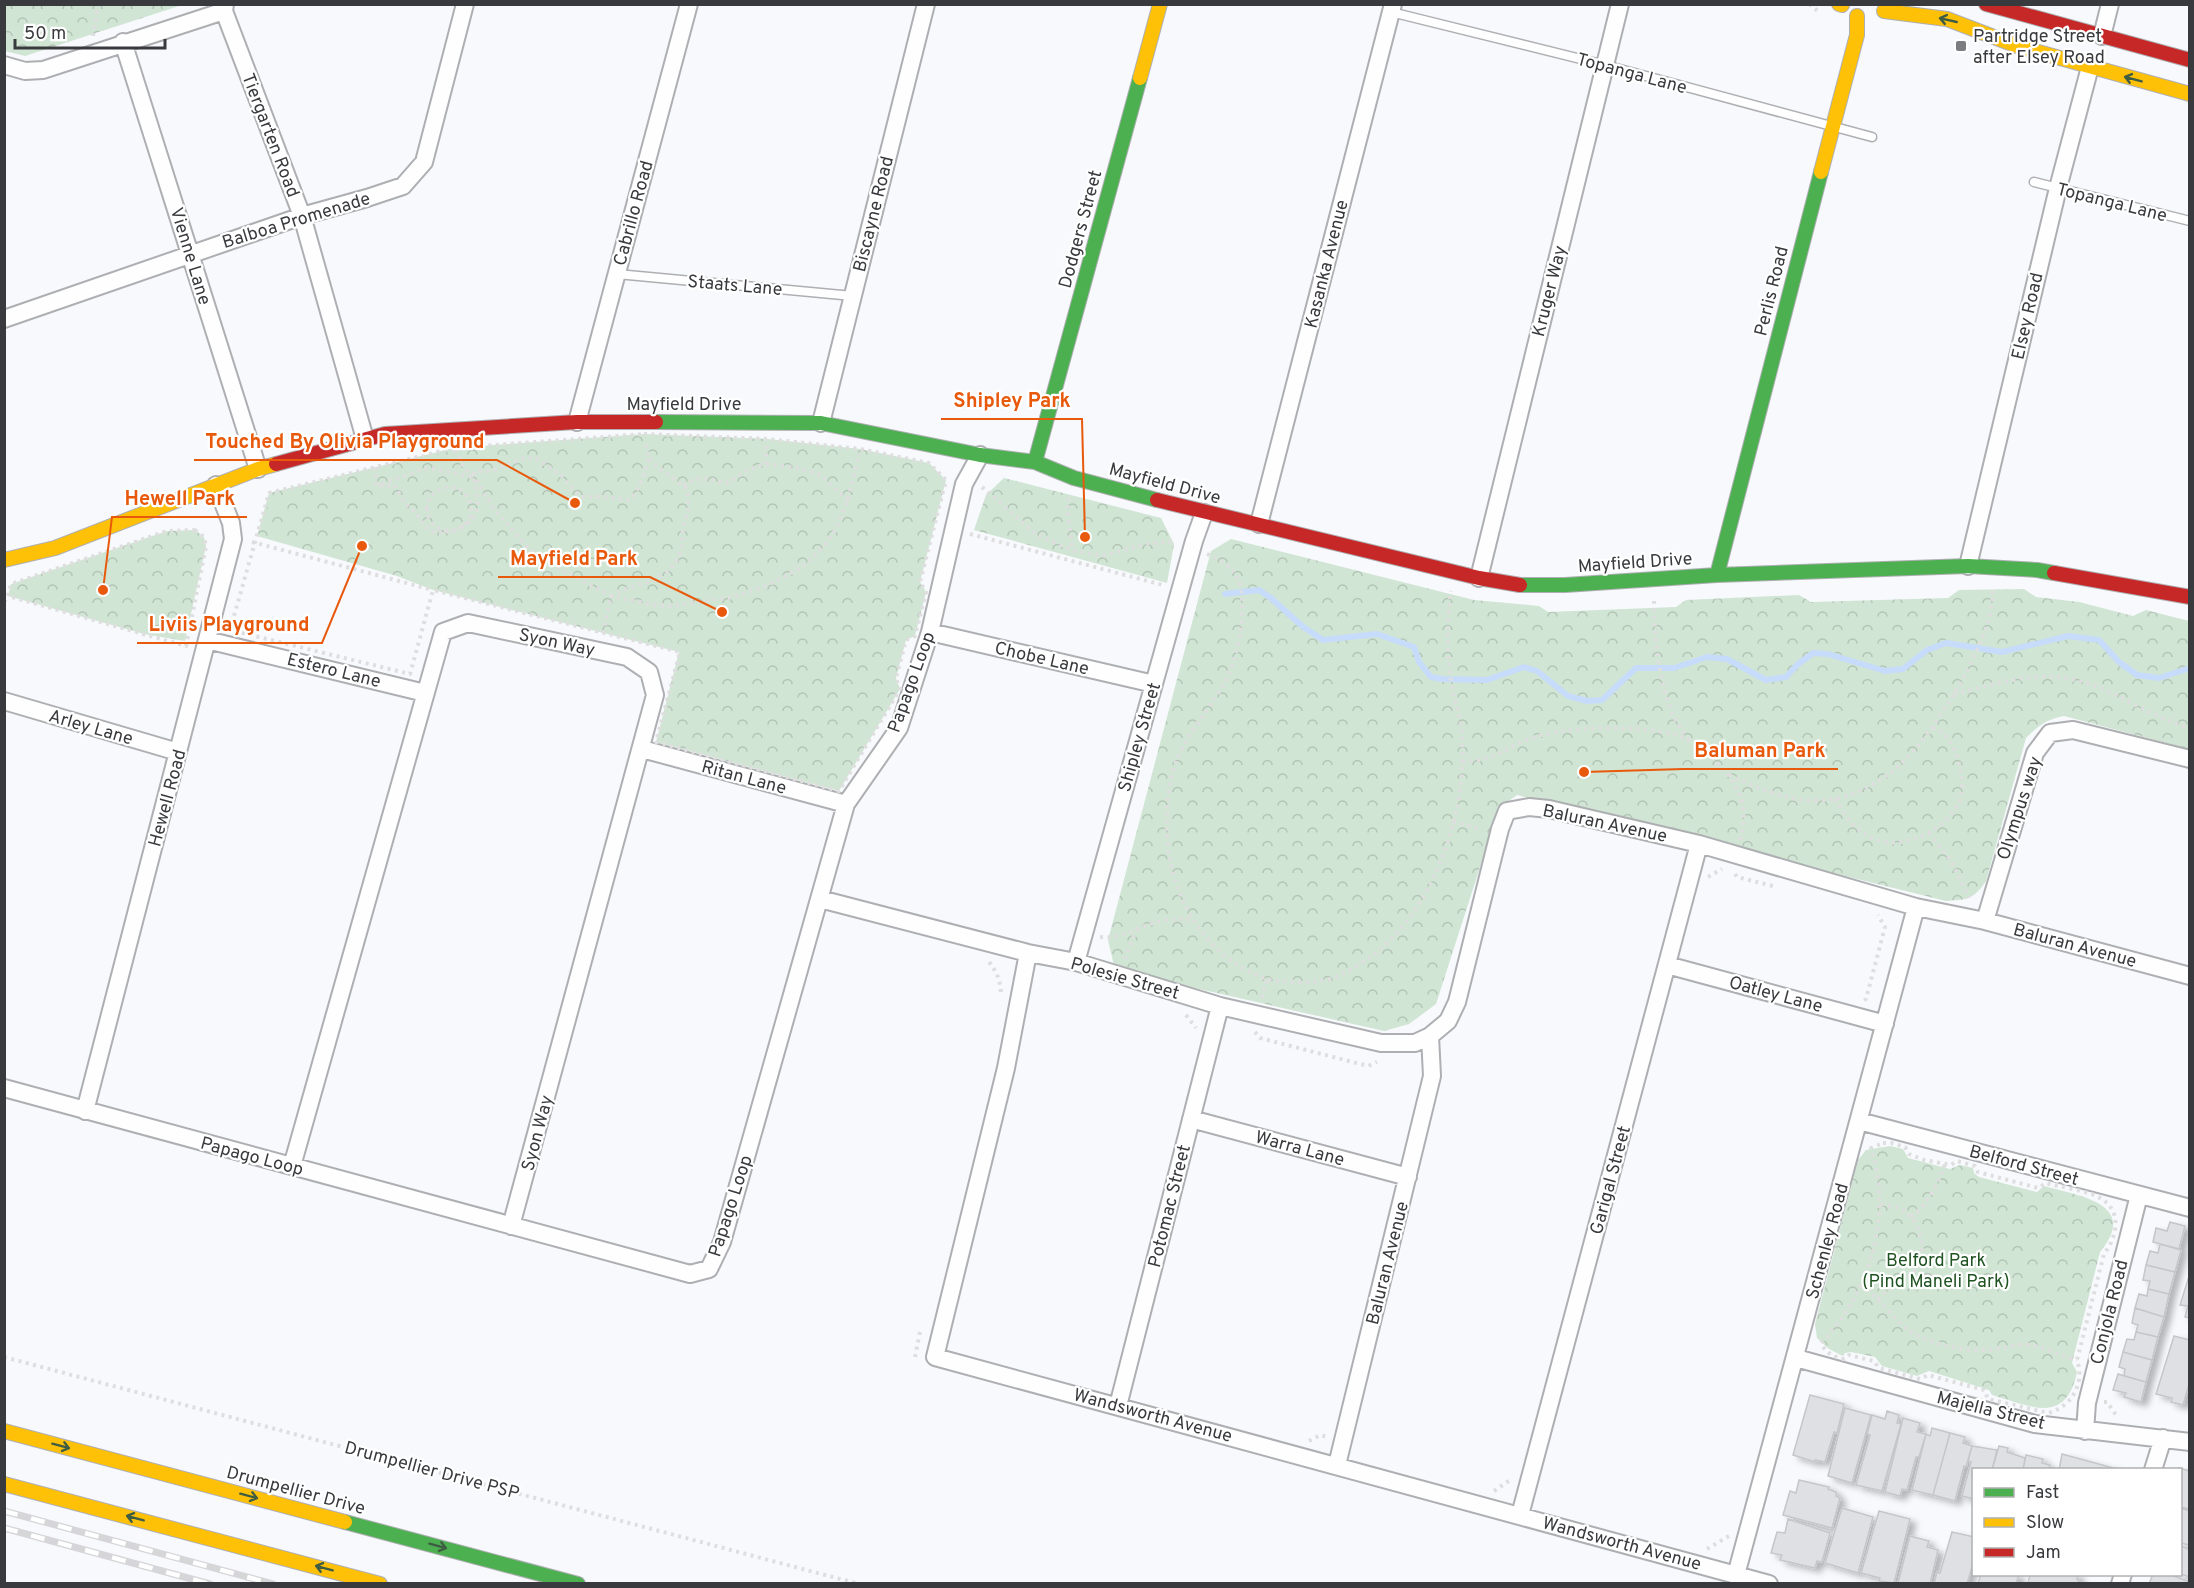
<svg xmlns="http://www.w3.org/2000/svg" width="2194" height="1588" font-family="Overpass,sans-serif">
<defs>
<pattern id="park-crowns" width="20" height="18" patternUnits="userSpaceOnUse" patternTransform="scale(1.5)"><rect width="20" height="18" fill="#d0e5d3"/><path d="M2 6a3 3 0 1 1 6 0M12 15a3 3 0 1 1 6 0" fill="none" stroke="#b3c5b6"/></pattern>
<filter id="shadow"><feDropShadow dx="6" dy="4" stdDeviation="3" flood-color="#0004"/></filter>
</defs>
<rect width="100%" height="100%" fill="#f7f9fd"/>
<path fill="url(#park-crowns)" d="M 4,5 L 5,4 L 182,5 L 25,56 L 5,51 Z
M 644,434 L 768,439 L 860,449 L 929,463 L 946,480 L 920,582 L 926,592 L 915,636 L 906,640 L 896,678 L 900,689 L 839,791 L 656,742 L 679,652 L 433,590 L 397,576 L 257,536 L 269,493 L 454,448 Z
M 1004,478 L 1161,518 L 1174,544 L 1167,583 L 974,530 L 986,495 Z
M 195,530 L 204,537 L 206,546 L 185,641 L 144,634 L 8,596 L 11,584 L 167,531 Z
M 1231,539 L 1474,600 L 1539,606 L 1548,612 L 1676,607 L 1686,600 L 1799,595 L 1811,602 L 1948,598 L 1959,590 L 2024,589 L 2036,597 L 2079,602 L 2133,616 L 2146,610 L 2189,621 L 2189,749 L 2064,716 C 2047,719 2038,726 2026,738 L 1986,881 C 1974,899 1967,900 1946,901 L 1517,795 L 1499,808 L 1436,1004 L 1409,1024 L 1384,1031 L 1115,970 L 1108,940 L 1211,551 Z
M 1890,1146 L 1903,1149 L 1908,1158 L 1950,1169 L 1960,1165 L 1973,1168 L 1974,1173 L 1979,1177 L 2037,1192 L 2044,1186 C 2079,1196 2140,1203 2100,1252 L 2072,1363 L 2077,1372 C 2066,1426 2030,1406 1992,1395 L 1989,1390 L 1929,1371 L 1917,1376 L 1882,1366 L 1875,1357 L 1851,1352 L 1845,1353 L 1843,1356 L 1829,1349 L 1817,1338 L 1815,1324 L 1858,1160 L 1866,1150 Z"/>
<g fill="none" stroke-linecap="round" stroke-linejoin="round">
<path stroke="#c7dcfa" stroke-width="6" d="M 1225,594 L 1259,590 L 1271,598 L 1302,626 L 1323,640 L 1377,634 L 1414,647 L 1419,662 L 1431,677 L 1442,679 L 1487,680 L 1524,667 L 1537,671 L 1568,696 L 1587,701 L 1602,700 L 1636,668 L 1674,668 L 1707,657 L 1727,659 L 1766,680 L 1786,677 L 1797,665 L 1813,653 L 1828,654 L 1885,671 L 1903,669 L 1927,650 L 1946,643 L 2002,652 L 2068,636 L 2099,640 L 2119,662 L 2137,675 L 2159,678 L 2190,668"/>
</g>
<path fill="#dfe0e3" stroke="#c4c6c9" stroke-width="1.5" filter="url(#shadow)" d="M 2170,1222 L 2185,1226 L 2179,1249 L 2153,1242 L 2156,1228 L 2167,1231 Z
M 2160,1244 L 2181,1250 L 2175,1272 L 2146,1265 L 2150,1251 L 2158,1253 Z
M 2146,1265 L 2175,1272 L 2169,1294 L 2148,1289 L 2150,1281 L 2143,1280 Z
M 2190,1273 L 2190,1318 L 2185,1317 L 2188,1306 L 2180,1305 Z
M 2148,1289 L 2169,1294 L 2164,1317 L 2135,1308 L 2139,1294 L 2147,1296 Z
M 2135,1308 L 2164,1317 L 2158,1337 L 2136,1332 L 2138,1325 L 2132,1323 Z
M 2136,1332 L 2158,1337 L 2152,1360 L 2123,1352 L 2127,1339 L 2134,1340 Z
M 2174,1336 L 2190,1340 L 2190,1381 L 2183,1405 L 2171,1402 L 2172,1398 L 2156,1394 Z
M 2123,1352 L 2152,1360 L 2146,1382 L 2124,1376 L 2125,1369 L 2119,1367 Z
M 2118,1374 L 2146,1382 L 2141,1402 L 2124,1397 L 2126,1393 L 2113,1390 Z
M 1810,1395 L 1844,1404 L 1837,1433 L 1834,1432 L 1825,1462 L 1815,1460 L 1815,1462 L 1793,1455 Z
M 1845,1408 L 1871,1415 L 1852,1483 L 1828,1476 Z
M 1887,1411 L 1899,1415 L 1897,1423 L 1901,1424 L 1882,1491 L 1856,1485 L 1870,1435 L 1867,1434 L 1872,1415 L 1885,1419 Z
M 1903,1418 L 1920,1423 L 1917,1432 L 1926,1434 L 1919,1457 L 1916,1457 L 1907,1490 L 1902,1489 L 1900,1496 L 1885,1492 Z
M 1932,1428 L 1950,1433 L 1933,1495 L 1912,1490 L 1926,1434 L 1930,1436 Z
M 1950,1433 L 1965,1437 L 1963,1443 L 1972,1446 L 1966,1467 L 1964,1466 L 1955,1501 L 1933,1495 Z
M 1972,1446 L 1997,1450 L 1992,1470 L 1974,1470 L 1974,1499 L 1962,1496 L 1971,1462 L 1968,1461 Z
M 1999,1446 L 2008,1448 L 2007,1452 L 2025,1458 L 2023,1470 L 1992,1470 Z
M 2062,1454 L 2117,1469 L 2059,1470 Z
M 2026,1455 L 2043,1459 L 2042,1463 L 2050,1465 L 2049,1470 L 2023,1470 Z
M 2179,1468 L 2190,1471 L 2190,1509 L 2180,1507 Z
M 1799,1480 L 1829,1487 L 1828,1489 L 1836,1492 L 1836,1496 L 1840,1498 L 1832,1528 L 1783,1515 L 1790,1491 L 1796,1493 Z
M 1842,1508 L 1873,1517 L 1858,1573 L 1825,1563 Z
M 2180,1508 L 2190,1511 L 2190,1545 L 2180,1543 Z
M 1879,1511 L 1910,1519 L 1894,1583 L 1879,1581 L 1880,1578 L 1861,1573 Z
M 1788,1519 L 1830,1533 L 1822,1562 L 1817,1561 L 1815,1568 L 1780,1560 L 1782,1555 L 1771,1553 L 1777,1532 L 1785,1533 Z
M 1952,1532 L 1974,1537 L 1974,1560 L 1967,1584 L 1934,1584 L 1937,1572 L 1940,1573 Z
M 1910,1536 L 1929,1541 L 1927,1547 L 1938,1550 L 1930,1584 L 1898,1583 Z
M 2180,1545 L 2190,1550 L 2190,1577 L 2180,1574 Z
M 1981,1574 L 2019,1574 L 2016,1584 L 1978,1584 Z
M 2030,1574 L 2078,1574 L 2077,1579 L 2081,1584 L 2031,1584 L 2028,1583 Z
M 2153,1574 L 2169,1574 L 2190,1582 L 2190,1584 L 2149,1584 Z"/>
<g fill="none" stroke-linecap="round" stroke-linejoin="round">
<defs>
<path id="lane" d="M 1391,12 L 1605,65 L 1872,137
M 2034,182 L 2190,221
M 617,274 L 853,296"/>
<path id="street" d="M 225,4 L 224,11 L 302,216 L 365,439
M 2102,36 L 2110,4
M 123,42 L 258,469
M 4,65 L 25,71 L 43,70 L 224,11
M 4,319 L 302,216 L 367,198 L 403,186 L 424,162 L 465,4
M 577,422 L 689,4
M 821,423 L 926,4
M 1259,524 L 1393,4
M 1968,566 L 2058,188 L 2090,67
M 1479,578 L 1620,4
M 930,632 L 1154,684
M 207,640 L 425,693
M 4,701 L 178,752
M 642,749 L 846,804
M 820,899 L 1028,953 L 1076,962 L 1220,1006 L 1381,1043 L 1415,1043 L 1430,1036
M 1985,921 L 2035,753 L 2050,733 L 2073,730 L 2190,759
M 1028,953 L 1006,1068 L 935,1357 L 1769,1584
M 1076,962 L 1194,541 L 1204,513
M 1667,965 L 1885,1024
M 4,1088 L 690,1274 L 709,1269 L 722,1242 L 846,804 L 899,728 L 930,632 L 964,484 L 980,455
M 85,1111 L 233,539 L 231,523 L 216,485
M 1191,1119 L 1408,1177
M 1859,1121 L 2190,1208
M 292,1166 L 443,632 L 468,623 L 627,657 L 649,672 L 655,695 L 511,1226
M 1796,1358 L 2035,1424 L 2190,1442
M 1118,1406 L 1220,1006
M 2085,1431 L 2087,1403 L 2139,1195
M 1337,1465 L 1432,1076 L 1430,1036 L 1448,1021 L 1457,1002 L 1500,829 L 1507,811 L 1529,807 L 1549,809 L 1699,844 L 1916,907 L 1985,921 L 2190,976
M 2153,1470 L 2163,1438
M 1520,1515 L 1699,844
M 1736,1575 L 1916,907
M 2120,1584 L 2123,1574"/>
<path id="fast" d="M 656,422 L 821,423 L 980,455 L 1035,462 L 1074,478 L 1157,500
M 1035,462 L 1140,78
M 1717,575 L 1821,172
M 1520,585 L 1565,585 L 1717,575 L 1968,566 L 2037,570 L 2054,573
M 345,1522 L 578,1584"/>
<path id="slow" d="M 1839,4 L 1842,5
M 1884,11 L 1947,19 L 2020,47 L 2190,94
M 1140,78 L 1160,4
M 1821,172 L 1857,35 L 1857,16
M 4,560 L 55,548 L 258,469 L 276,464
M 4,1431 L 345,1522
M 4,1484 L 380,1584"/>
<path id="jam" d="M 1986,4 L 2190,60
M 276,464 L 385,434 L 577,422 L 656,422
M 1157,500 L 1479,578 L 1520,585
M 2054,573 L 2190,597"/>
</defs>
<use href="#lane" stroke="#aeafb2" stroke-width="11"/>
<use href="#street" stroke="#aeafb2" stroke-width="20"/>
<use href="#fast" stroke="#aeafb2" stroke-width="16"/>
<use href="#slow" stroke="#aeafb2" stroke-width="16"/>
<use href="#jam" stroke="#aeafb2" stroke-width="16"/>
<path stroke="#dededf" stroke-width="4" stroke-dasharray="3 4.5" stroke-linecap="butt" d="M 1789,4 L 1795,4
M 1809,4 L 1818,11
M 93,36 L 98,4
M 644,434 L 768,439 L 860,449 L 929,463 L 946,480 L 920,582 L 926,592 L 915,636 L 906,640 L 896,678 L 900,689 L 839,791 L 656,742 L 680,652 L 433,590 L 410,674 L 230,630 L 269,493 L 454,448 Z
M 455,450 L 464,468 L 474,477 L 494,509 L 530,550 L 542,559 L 611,596 L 654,605 L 672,606 L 734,597 L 766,586 L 802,567 L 824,546 L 836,529 L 848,500 L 859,453
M 765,464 L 767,444
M 376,467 L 376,486 L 394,485 C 398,491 402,499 407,505 C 408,506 413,510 414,511 C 429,530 427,537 455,530 C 462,528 474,520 476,513 C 481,501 472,485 475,471 L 491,471 L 525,458 L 536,458 L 561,475 L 575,492 L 583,497 L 604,497 L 629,500 C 637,495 648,467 648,457 C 648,452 646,447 646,442
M 382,484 L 424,469 L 435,469 L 473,477
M 683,485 C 700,476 708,477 725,484 L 748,470 L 765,464 L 799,468 L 820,475 L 848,500
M 982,487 L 1037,535 L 1072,550 L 1102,556 L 1145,544 L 1176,541
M427 509a22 22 0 1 1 44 0a22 22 0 1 1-44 0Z
M 1069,498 C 1065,514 1072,533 1072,550
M 195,530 L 204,537 L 206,546 L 186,646 L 8,596 L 11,584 L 167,531 Z
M 970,534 L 1163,585
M 252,542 L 433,590
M 1207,554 C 1219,559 1232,566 1238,579 C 1249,606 1238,661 1223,686 C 1208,711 1188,732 1177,759 C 1168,782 1166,809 1167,834 C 1169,895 1206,959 1267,979 C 1276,982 1287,981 1297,982 C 1310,982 1323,982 1336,977 C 1352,970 1370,958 1383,947 C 1440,896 1470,801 1461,726 C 1459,712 1454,700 1452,686 C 1446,652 1447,625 1451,591
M 1654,601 C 1654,642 1660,707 1688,738
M 4,602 L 8,596
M 603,633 L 611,596 C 640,579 674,586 682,544 C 683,539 682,534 683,530 C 686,514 692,505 686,488 L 660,469 L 649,457
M 1954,694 C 2014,680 2049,664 2110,692 C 2137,705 2161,720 2190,728
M 1462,762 C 1495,761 1507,746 1535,737 C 1567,726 1647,725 1680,736 C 1695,741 1708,755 1720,766 C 1742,787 1748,811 1740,840
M 1729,775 C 1763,790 1796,806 1834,799 C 1857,795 1881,781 1899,766 C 1934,734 1984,652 1992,605 C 1993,599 1992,593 1992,587
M 1835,799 C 1843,812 1851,825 1865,834 C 1895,855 1944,834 1959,802 C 1967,785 1958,746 1943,733 C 1940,730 1935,729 1931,727
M 1453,822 L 1482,829
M 1929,833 L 1951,861 L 1969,898
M 1735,874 L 1737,877 L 1773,886
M 1708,877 L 1722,869
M 1100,937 C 1122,939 1130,931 1150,924 C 1163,919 1177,919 1192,919
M 1125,959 L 1136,930
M 989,962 C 997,972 1000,980 1001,993
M 1262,998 L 1267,979
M 1864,1000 L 1866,999 L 1885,927 L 1878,915
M 1186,1015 L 1196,1028
M 1255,1032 L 1260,1038 L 1368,1066 L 1377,1062
M 1883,1143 L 1891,1143 L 1905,1147 L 1909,1154 L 1924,1160 L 1951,1165 L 1957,1161 L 1975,1166 L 1978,1172 L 2038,1188 L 2046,1183 C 2059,1187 2090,1191 2100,1198 C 2123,1211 2117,1237 2104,1254 L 2077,1360 C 2085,1383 2072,1407 2048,1413 L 1988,1399 L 1984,1390 L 1928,1375 L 1920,1379 L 1879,1368 L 1874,1361 L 1849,1355 L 1844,1359 C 1833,1357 1826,1353 1821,1343 C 1870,1293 1893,1216 1871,1148 Z
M 1911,1217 C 1928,1204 1938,1184 1945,1164
M 1862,1284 C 1878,1298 1898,1326 1916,1335 C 1941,1347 1969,1352 1997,1349 C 2007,1347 2018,1344 2029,1345 C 2047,1347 2060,1356 2077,1360
M 1878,1299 C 1889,1287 1907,1282 1917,1267 C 1927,1252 1921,1223 1906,1212 C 1899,1206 1889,1206 1880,1204
M 4,1357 L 859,1584
M 915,1357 L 920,1332
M 2104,1402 L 2107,1402 L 2116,1415
M 1309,1441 L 1320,1435 L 1327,1437
M 1494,1491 L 1510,1480
M 1707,1549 L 1729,1536"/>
<use href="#lane" stroke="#fefeff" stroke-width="8"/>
<use href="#street" stroke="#fefeff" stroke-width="16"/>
<use href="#fast" stroke="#4caf50" stroke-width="14"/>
<use href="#slow" stroke="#ffc107" stroke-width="14"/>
<use href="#jam" stroke="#c62828" stroke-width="14"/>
<defs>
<path id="rail" d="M 4,1511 L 273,1584
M 4,1528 L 210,1584"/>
</defs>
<use href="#rail" stroke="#d6d6d8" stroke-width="7"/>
<use href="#rail" stroke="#fff" stroke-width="4.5" stroke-dasharray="14" stroke-linecap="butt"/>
</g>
<defs><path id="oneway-shaft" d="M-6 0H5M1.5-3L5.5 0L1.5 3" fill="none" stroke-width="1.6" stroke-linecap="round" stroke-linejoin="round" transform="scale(1.5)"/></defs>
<g stroke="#3f5d43">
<use href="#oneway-shaft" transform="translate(1948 20) rotate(-167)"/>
<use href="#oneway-shaft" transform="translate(2133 79) rotate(-165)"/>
<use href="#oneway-shaft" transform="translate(61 1446) rotate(15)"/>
<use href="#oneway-shaft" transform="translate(249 1496) rotate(15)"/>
<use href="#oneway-shaft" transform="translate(135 1518) rotate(-165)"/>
<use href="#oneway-shaft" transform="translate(438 1546) rotate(15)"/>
<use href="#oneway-shaft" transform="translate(324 1568) rotate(-165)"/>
</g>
<rect fill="#7c7d80" stroke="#fff" stroke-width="2" x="1955" y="40" width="12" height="12" rx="3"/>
<g text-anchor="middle" stroke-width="4.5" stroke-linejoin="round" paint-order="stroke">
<g font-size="18" fill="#393a3d" stroke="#fff" text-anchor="start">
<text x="1973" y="42">Partridge Street<tspan x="1973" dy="21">after Elsey Road</tspan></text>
</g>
<g font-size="18" fill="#393a3d" stroke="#fff">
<text transform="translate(1632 73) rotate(15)" y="6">Topanga Lane</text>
<text transform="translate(271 135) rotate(69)" y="6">Tiergarten Road</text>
<text transform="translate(2112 202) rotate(14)" y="6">Topanga Lane</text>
<text transform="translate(633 213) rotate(-75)" y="6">Cabrillo Road</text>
<text transform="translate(873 214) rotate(-76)" y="6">Biscayne Road</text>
<text transform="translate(296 220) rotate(-17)" y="6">Balboa Promenade</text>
<text transform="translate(1080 229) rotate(-75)" y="6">Dodgers Street</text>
<text transform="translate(191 256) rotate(73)" y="6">Vienne Lane</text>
<text transform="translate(1326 264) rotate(-76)" y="6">Kasanka Avenue</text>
<text transform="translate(735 285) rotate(5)" y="6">Staats Lane</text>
<text transform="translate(1549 291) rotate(-76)" y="6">Kruger Way</text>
<text transform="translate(1771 291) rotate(-76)" y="6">Perlis Road</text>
<text transform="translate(2027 316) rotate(-77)" y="6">Elsey Road</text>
<text x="684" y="410">Mayfield Drive</text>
<text transform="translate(1165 483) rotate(15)" y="6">Mayfield Drive</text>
<text transform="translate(1635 562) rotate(-4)" y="6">Mayfield Drive</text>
<text transform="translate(557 642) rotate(12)" y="6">Syon Way</text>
<text transform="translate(1042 658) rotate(13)" y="6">Chobe Lane</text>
<text transform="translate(334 670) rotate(14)" y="6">Estero Lane</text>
<text transform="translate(911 682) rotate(-70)" y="6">Papago Loop</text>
<text transform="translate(91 727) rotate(16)" y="6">Arley Lane</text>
<text transform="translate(1139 737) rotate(-74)" y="6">Shipley Street</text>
<text transform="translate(744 777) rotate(15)" y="6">Ritan Lane</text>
<text transform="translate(167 798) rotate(-75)" y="6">Hewell Road</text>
<text transform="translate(2019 808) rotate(-72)" y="6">Olympus way</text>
<text transform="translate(1605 823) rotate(12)" y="6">Baluran Avenue</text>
<text transform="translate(2075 945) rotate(15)" y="6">Baluran Avenue</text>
<text transform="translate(1125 978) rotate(16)" y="6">Polesie Street</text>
<text transform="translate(1776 994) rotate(15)" y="6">Oatley Lane</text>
<text transform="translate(537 1133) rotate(-75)" y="6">Syon Way</text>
<text transform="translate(1300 1148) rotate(15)" y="6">Warra Lane</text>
<text transform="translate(252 1156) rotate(15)" y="6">Papago Loop</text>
<text transform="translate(2024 1165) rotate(15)" y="6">Belford Street</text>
<text transform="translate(1610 1180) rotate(-75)" y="6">Garigal Street</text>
<text transform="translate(730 1206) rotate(-72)" y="6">Papago Loop</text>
<text transform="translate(1169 1206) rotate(-76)" y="6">Potomac Street</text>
<text transform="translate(1827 1241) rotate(-75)" y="6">Schenley Road</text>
<text transform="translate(1387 1263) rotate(-76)" y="6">Baluran Avenue</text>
<text transform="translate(2109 1312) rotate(-76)" y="6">Conjola Road</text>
<text transform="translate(1991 1410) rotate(14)" y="6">Majella Street</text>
<text transform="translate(1153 1415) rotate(15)" y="6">Wandsworth Avenue</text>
<text transform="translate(432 1470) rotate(15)" y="6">Drumpellier Drive PSP</text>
<text transform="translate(296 1490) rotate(15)" y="6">Drumpellier Drive</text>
<text transform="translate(1622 1543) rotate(15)" y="6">Wandsworth Avenue</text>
</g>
<g font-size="18" fill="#1f5322" stroke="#fff">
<text x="1936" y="1266">Belford Park<tspan x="1936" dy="21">(Pind Maneli Park)</tspan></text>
</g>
</g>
<path fill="none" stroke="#e8590c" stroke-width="2" d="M1085 537L1082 419H941M575 503L497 460H194M103 590L112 517H247M722 612L650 577H498M362 546L322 643H137M1584 772L1683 769H1838"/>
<g fill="#e8590c" stroke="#fff" stroke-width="2">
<circle cx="1085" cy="537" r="6"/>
<circle cx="575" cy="503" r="6"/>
<circle cx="103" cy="590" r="6"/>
<circle cx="722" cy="612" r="6"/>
<circle cx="362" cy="546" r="6"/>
<circle cx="1584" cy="772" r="6"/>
</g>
<g font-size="20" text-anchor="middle" font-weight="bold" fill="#e8590c" stroke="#fff" stroke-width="4.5" stroke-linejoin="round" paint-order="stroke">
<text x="1012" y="407">Shipley Park</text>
<text x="345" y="448">Touched By Olivia Playground</text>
<text x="180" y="505">Hewell Park</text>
<text x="574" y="565">Mayfield Park</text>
<text x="229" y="631">Liviis Playground</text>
<text x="1760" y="757">Baluman Park</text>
</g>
<rect width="2194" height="1588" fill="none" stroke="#393a3d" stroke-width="12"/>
<rect x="1972" y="1468" width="210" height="108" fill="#ffffff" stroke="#b0b0b1" stroke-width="1.5"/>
<rect x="1984" y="1488" width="30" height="9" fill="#4caf50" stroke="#b0b0b1" stroke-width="1.5"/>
<text x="2026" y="1498" font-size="18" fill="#393a3d">Fast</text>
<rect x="1984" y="1518" width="30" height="9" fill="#ffc107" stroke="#b0b0b1" stroke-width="1.5"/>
<text x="2026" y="1528" font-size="18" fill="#393a3d">Slow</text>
<rect x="1984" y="1548" width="30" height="9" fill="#c62828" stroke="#b0b0b1" stroke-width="1.5"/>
<text x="2026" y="1558" font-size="18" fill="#393a3d">Jam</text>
<path d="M15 39v9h150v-9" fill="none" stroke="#393a3d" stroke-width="3"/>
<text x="24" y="39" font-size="18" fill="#393a3d" stroke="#ffffff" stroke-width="4.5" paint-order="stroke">50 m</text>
</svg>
